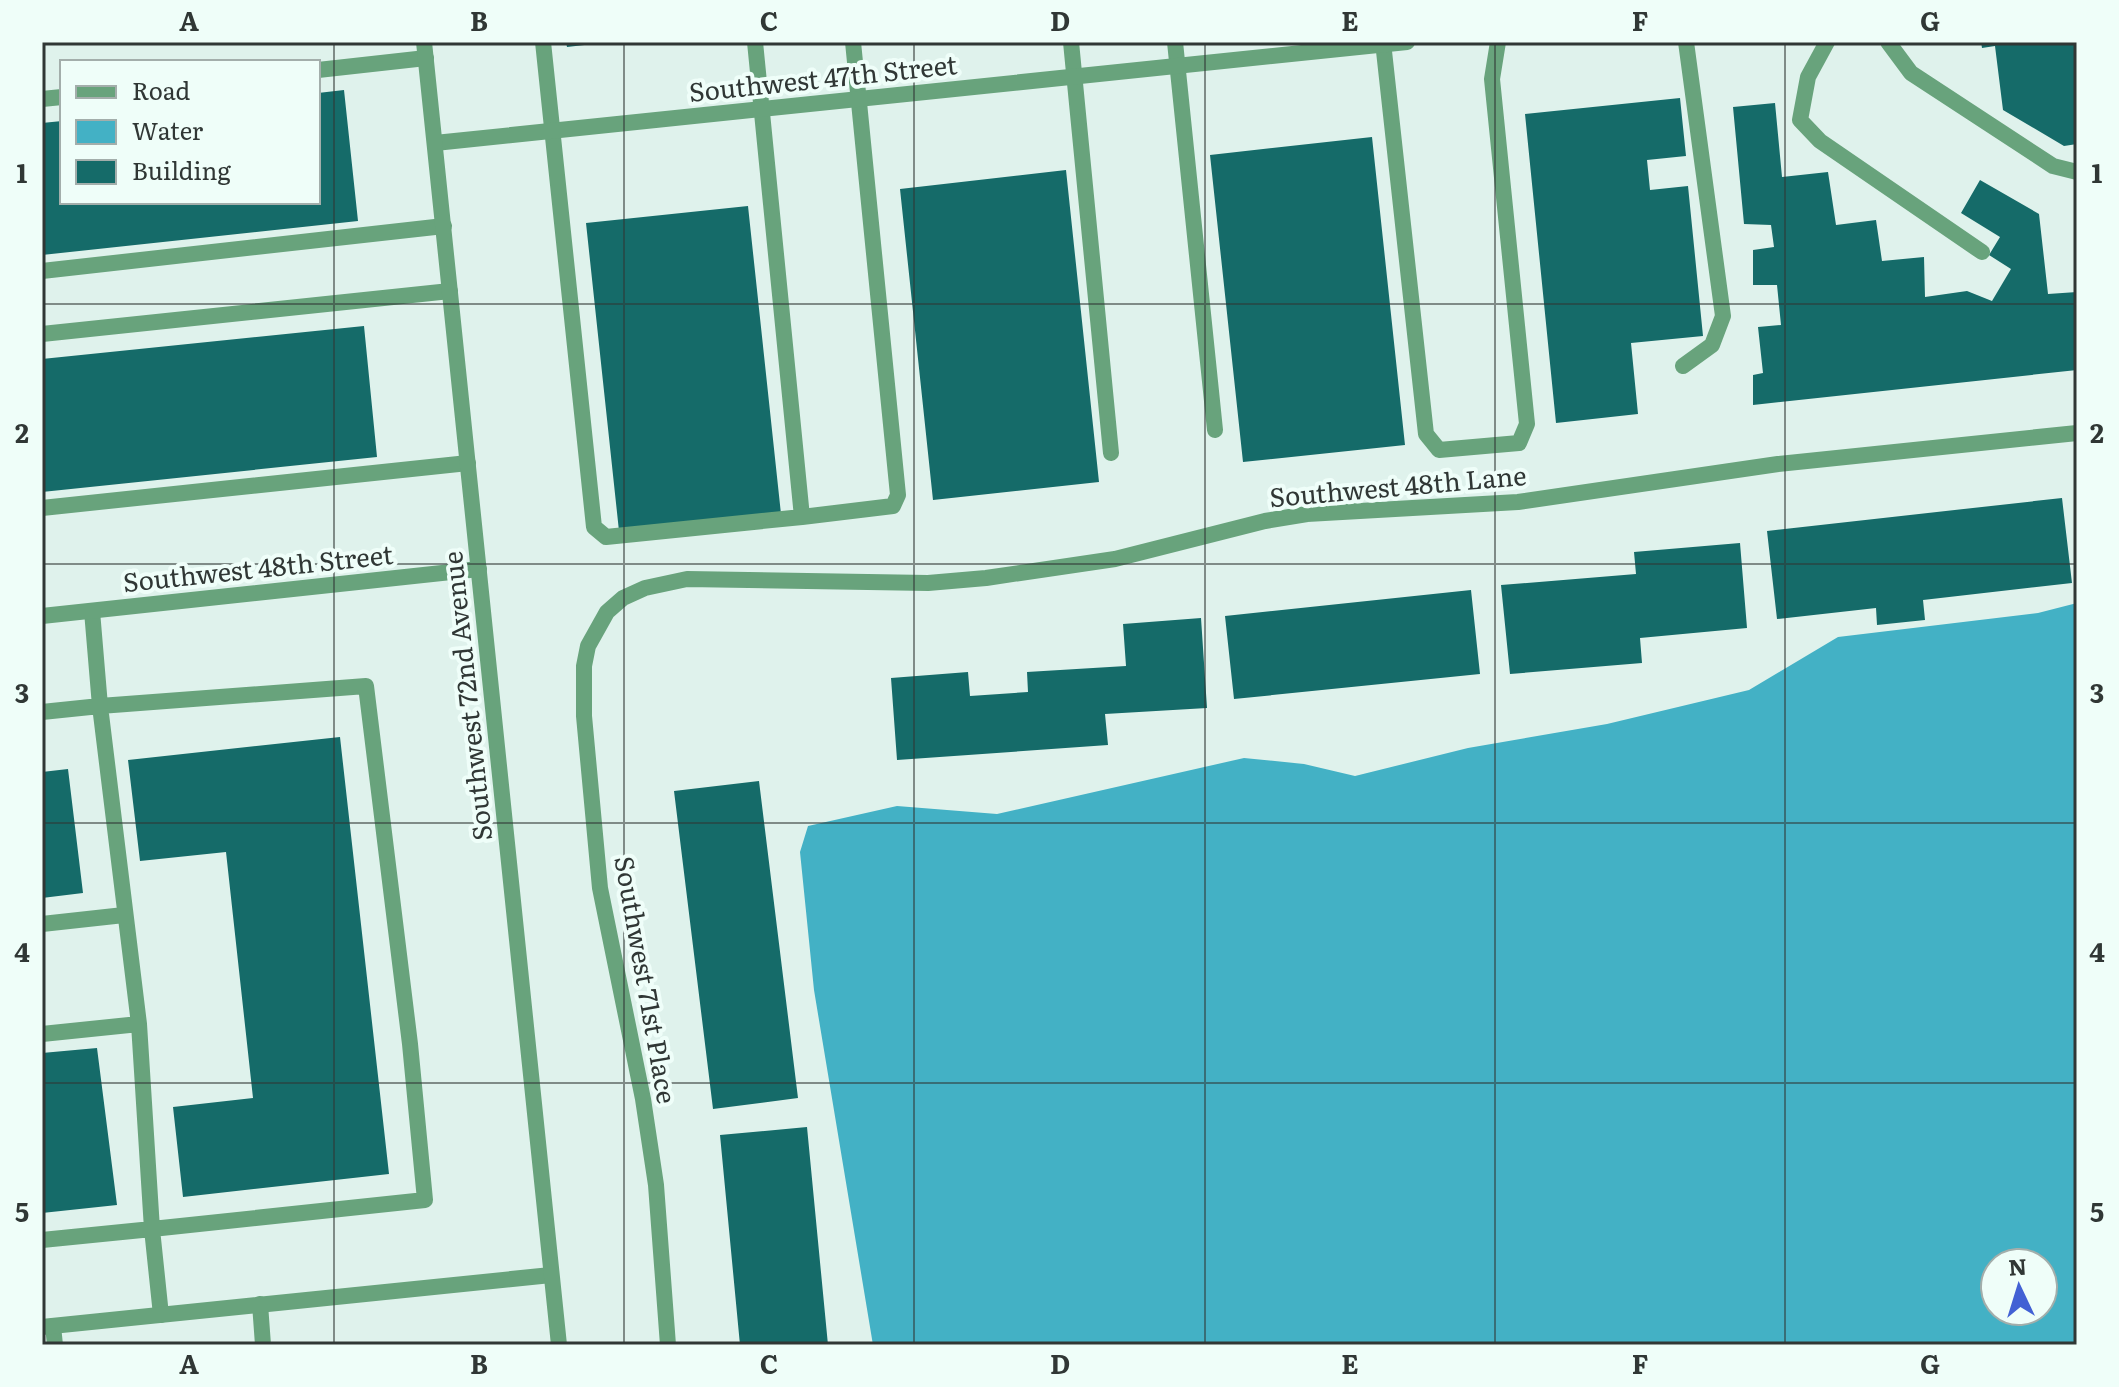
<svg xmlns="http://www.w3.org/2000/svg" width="2119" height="1387" font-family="Literata,serif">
<rect width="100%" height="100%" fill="#dff2ec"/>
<path fill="#43b1c5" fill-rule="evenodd" d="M 2077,603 L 2077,1345 L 873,1345 L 814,990 L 800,852 L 808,826 L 897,806 L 997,814 L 1244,758 L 1304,764 L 1355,776 L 1468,748 L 1607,724 L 1749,690 L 1838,637 L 2038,613 ZM 1995,1263 L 2043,1263 L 2043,1311 L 1995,1311 Z"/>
<path fill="#156b69" d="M 566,42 L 593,42 L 593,44 L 567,47 Z
M 1981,42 L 2077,42 L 2077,144 L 2064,146 L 2003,110 L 1995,46 L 1982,48 Z
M 344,90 L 358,221 L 42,255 L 42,123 L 62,121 L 62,202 L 318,202 L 318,93 Z
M 1680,98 L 1686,156 L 1647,160 L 1650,190 L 1688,186 L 1703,336 L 1631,343 L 1638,414 L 1556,423 L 1525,114 Z
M 1775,103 L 1782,177 L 1828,172 L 1836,225 L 1876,220 L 1882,261 L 1924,257 L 1925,297 L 1967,291 L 1992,301 L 2011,269 L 1989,255 L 2000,237 L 1961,213 L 1980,180 L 2039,214 L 2048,294 L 2077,292 L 2077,370 L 1753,405 L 1753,375 L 1763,373 L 1758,327 L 1781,325 L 1777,285 L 1753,285 L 1753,250 L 1774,247 L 1771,225 L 1744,224 L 1733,107 Z
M 1372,137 L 1405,445 L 1243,462 L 1210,155 Z
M 1066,170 L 1099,482 L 933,500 L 900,189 Z
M 748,206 L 781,514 L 619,531 L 586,223 Z
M 364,326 L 377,457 L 42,492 L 42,359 Z
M 2062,498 L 2072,583 L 1923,600 L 1925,620 L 1877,625 L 1876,608 L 1777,619 L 1767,531 Z
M 1740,543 L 1747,628 L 1640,638 L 1642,663 L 1510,674 L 1501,585 L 1636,574 L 1634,552 Z
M 1471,590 L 1480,674 L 1234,699 L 1225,616 Z
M 1201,618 L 1207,708 L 1105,714 L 1108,745 L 897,760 L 891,678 L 968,672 L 970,696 L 1028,692 L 1027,672 L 1126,666 L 1123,624 Z
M 340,737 L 389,1174 L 183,1197 L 173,1107 L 253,1098 L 226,852 L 140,861 L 128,760 Z
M 68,769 L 83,893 L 42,898 L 42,772 Z
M 759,781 L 798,1098 L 713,1109 L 674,791 Z
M 97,1048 L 117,1205 L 42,1213 L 42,1053 Z
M 807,1127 L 828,1345 L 740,1345 L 720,1135 Z"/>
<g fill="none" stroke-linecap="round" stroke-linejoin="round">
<path stroke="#68a37c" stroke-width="16" d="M 543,42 L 594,527 L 606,537 L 802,517
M 755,42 L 802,517 L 893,506 L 898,495 L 853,42
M 1071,42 L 1111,453
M 1175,42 L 1215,430
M 1383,42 L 1426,434 L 1439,450 L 1519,443 L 1527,424 L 1492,79 L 1498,42
M 1827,42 L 1808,77 L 1800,120 L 1820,141 L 1982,252
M 1888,42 L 1911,73 L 2053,166 L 2077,172
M 318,70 L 426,58
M 42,99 L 62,97
M 42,271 L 444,226
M 42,334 L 450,291
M 1683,366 L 1712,345 L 1723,316 L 1686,42
M 42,508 L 468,463
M 92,611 L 100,706 L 366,686 L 410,1044 L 425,1200 L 152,1229 L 161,1315
M 42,712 L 100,706 L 139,1024 L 152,1229 L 42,1240
M 42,924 L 124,915
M 42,1034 L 139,1024
M 260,1304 L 263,1345
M 53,1326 L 55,1345"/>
<path stroke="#68a37c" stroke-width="16" d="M 435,143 L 1407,42
M 42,616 L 479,569
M 42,1327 L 551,1275
M 668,1345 L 656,1185 L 643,1099 L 600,888 L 584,716 L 584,666 L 588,646 L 607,612 L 623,598 L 645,588 L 687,579 L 928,583 L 986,578 L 1115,559 L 1265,521 L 1307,514 L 1518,502 L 1778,464 L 2077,433"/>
<path stroke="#68a37c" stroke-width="16" d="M 424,42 L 559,1345"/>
</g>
<path fill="none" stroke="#303735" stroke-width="2" stroke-opacity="0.55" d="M 334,42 L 334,1345M 624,42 L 624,1345M 914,42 L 914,1345M 1205,42 L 1205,1345M 1495,42 L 1495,1345M 1785,42 L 1785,1345M 42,304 L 2077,304M 42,564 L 2077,564M 42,823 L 2077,823M 42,1083 L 2077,1083"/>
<g text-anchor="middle" stroke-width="8" stroke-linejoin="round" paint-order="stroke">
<g font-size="26" fill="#303735" stroke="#effef9">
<text transform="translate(823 79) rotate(-6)" y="9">Southwest 47th Street</text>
<text transform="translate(1398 487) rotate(-5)" y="9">Southwest 48th Lane</text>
<text transform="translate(258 569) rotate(-6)" y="9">Southwest 48th Street</text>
<text transform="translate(468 696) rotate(-96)" y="9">Southwest 72nd Avenue</text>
<text transform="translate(645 980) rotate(80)" y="9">Southwest 71st Place</text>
</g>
</g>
<rect width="2119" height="1387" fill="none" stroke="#effef9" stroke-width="88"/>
<rect x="60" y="60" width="260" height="144" fill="#effef9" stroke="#a3aeab" stroke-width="2"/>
<rect x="76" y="86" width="40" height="12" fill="#68a37c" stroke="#a3aeab" stroke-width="2"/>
<text x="132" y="100" font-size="24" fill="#303735">Road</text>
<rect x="76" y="120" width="40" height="24" fill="#43b1c5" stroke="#a3aeab" stroke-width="2"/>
<text x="132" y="140" font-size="24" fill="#303735">Water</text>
<rect x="76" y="160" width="40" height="24" fill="#156b69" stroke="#a3aeab" stroke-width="2"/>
<text x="132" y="180" font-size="24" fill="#303735">Building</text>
<g transform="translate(2019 1287) rotate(356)"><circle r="38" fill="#effef9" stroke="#a3aeab" stroke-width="2"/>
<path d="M0-6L14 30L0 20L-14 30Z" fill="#4261d4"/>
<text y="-12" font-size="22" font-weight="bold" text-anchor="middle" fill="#303735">N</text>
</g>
<rect x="44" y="44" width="2031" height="1299" fill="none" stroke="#303735" stroke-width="3"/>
<g font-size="26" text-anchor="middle" font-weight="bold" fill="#303735">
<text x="189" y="31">A</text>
<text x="479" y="31">B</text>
<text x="769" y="31">C</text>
<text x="1060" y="31">D</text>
<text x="1350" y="31">E</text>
<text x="1640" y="31">F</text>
<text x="1930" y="31">G</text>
<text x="22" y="183">1</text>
<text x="2097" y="183">1</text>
<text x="22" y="443">2</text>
<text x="2097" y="443">2</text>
<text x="22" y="703">3</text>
<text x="2097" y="703">3</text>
<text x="22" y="962">4</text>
<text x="2097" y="962">4</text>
<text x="22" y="1222">5</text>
<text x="2097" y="1222">5</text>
<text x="189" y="1374">A</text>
<text x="479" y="1374">B</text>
<text x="769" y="1374">C</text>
<text x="1060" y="1374">D</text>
<text x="1350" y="1374">E</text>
<text x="1640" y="1374">F</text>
<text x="1930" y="1374">G</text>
</g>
</svg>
